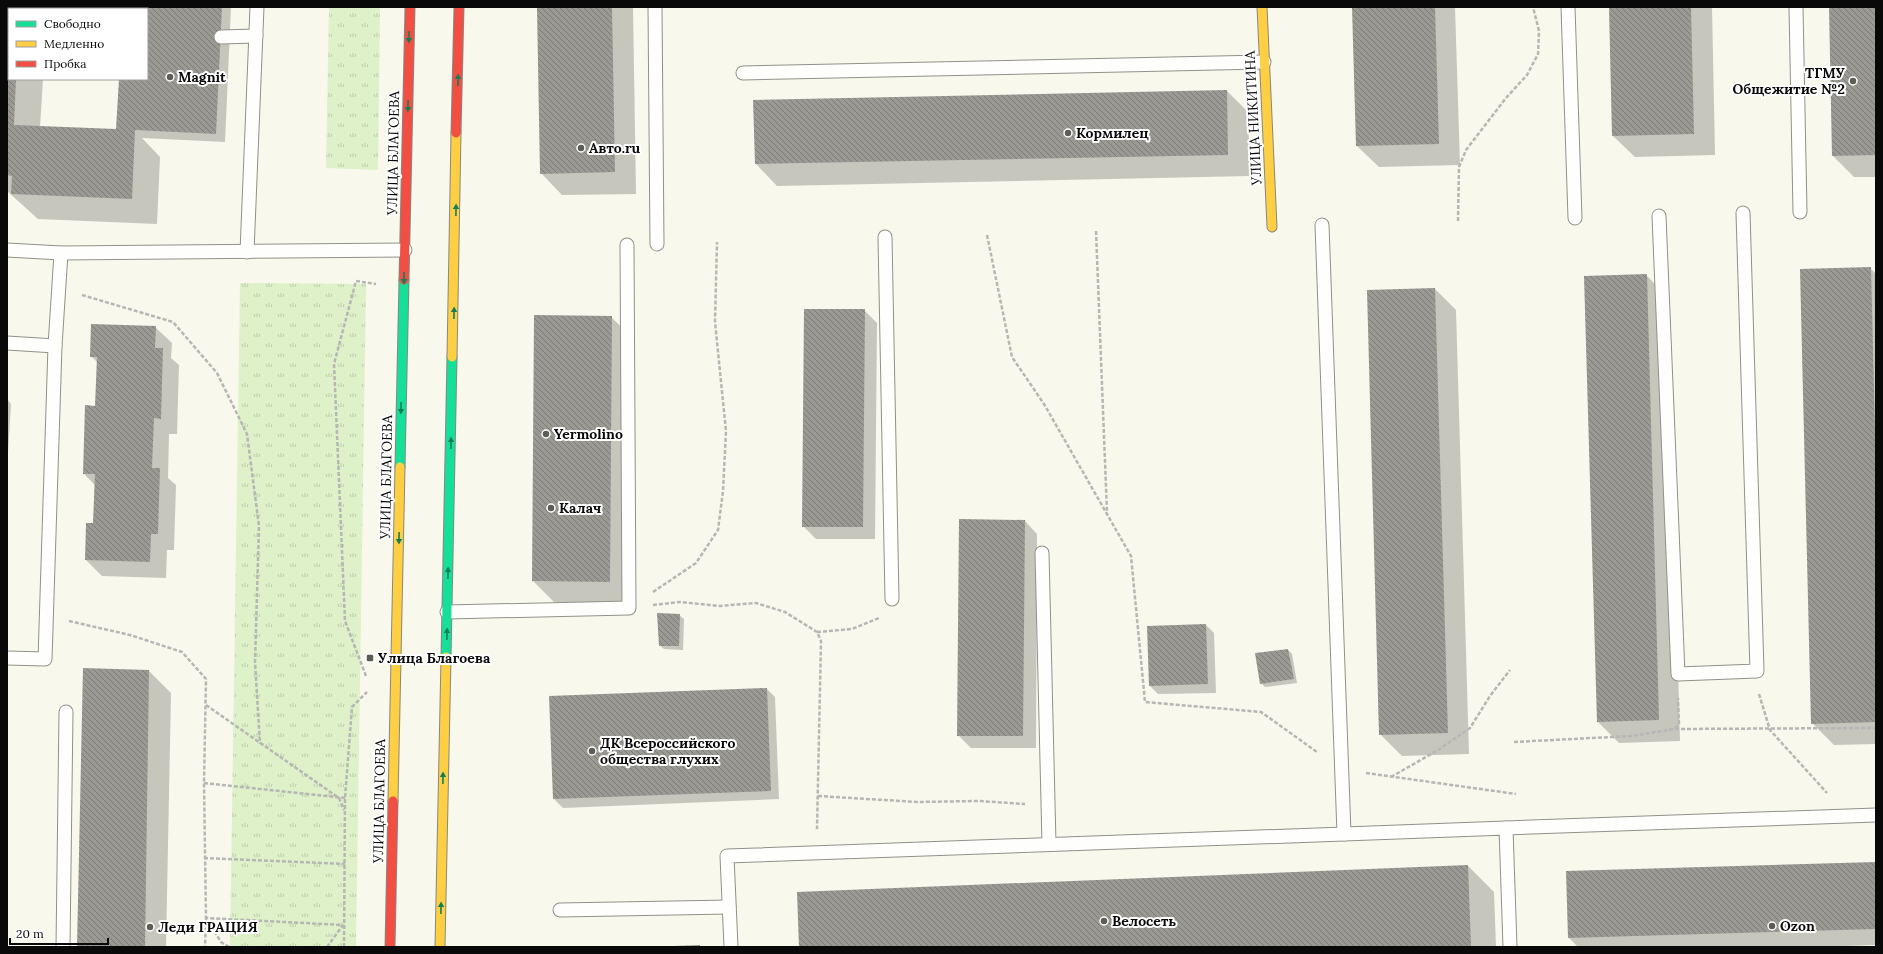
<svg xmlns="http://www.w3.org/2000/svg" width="1883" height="954" font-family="Lora,serif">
  <defs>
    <pattern id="grass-tufts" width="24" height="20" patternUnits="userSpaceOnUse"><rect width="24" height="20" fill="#def1c9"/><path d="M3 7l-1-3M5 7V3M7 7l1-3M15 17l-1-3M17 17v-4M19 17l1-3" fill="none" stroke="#bdcdab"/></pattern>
    <pattern id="building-back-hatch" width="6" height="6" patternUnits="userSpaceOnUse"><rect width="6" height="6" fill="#9b9993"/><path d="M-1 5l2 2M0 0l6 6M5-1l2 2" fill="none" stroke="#7d7b76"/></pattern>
  </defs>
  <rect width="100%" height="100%" fill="#f9f8ec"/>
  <!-- grass -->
  <g fill="url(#grass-tufts)">
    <path d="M 329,7 L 380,7 L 378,170 L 326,168 Z"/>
    <path d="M 240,283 L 366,284 L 356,947 L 230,947 Z"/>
  </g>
  <!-- shadow -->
  <g fill="#0003">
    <path d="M 7,7 L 33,7 L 33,9 L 9,9 L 9,79 L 43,79 L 40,127 L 119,130 L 120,79 L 147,79 L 147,9 L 123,9 L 123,7 L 231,7 L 225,142 L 142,138 L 160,157 L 157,224 L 38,219 L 7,191 Z"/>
    <path d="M 538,7 L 633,7 L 636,194 L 562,195 L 541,173 Z"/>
    <path d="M 1353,7 L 1455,7 L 1460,165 L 1379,167 L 1357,146 Z"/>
    <path d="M 1610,7 L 1712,7 L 1715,155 L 1635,157 L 1613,136 Z"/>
    <path d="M 1830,7 L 1876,7 L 1876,177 L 1854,177 L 1833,156 Z"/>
    <path d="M 1227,91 L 1248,112 L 1250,176 L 777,186 L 756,164 L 754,101 Z"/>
    <path d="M 1870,268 L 1876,274 L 1876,744 L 1834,745 L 1812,723 Z"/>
    <path d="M 1646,275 L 1668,297 L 1680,741 L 1619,743 L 1598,722 Z"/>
    <path d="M 1435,289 L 1456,310 L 1469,754 L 1402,756 L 1380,734 Z"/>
    <path d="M 864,310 L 877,323 L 875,539 L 816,539 L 803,526 Z"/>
    <path d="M 611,317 L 633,338 L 631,603 L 554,602 L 533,581 Z"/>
    <path d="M 155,327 L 172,343 L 171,358 L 179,365 L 177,434 L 169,434 L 168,478 L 176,485 L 174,550 L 167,550 L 166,578 L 102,576 L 86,560 L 94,524 L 95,485 L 84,474 L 96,407 L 98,363 L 91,356 Z"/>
    <path d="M 7,399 L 11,404 L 8,453 L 7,453 Z"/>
    <path d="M 1025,521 L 1037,534 L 1036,748 L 971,748 L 958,735 Z"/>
    <path d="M 679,615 L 684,619 L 683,650 L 664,649 L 659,645 Z"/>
    <path d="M 1206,625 L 1214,633 L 1216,693 L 1158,694 L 1150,686 Z"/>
    <path d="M 1288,650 L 1292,654 L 1297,683 L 1265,687 L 1261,683 Z"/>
    <path d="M 84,669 L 149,671 L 171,693 L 166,947 L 78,947 Z"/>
    <path d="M 767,689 L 775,697 L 779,799 L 563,808 L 554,799 Z"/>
    <path d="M 1876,863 L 1876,945 L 1815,947 L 1578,947 L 1569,938 Z"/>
    <path d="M 1468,866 L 1494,892 L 1496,947 L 800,947 Z"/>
  </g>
  <!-- building -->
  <g fill="url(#building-back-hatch)">
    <path d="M 122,7 L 222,7 L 216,134 L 135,130 L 132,199 L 11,194 L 12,176 L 7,175 L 7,19 L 9,19 L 9,79 L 16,79 L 14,125 L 116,129 L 119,79 L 147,79 L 147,9 L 122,9 Z"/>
    <path d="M 537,7 L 612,7 L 615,172 L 540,174 Z"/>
    <path d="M 1352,7 L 1435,7 L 1439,144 L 1356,146 Z"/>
    <path d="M 1609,7 L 1691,7 L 1694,134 L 1612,136 Z"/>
    <path d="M 1829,7 L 1876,7 L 1876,155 L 1832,156 Z"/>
    <path d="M 1227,90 L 1228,155 L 755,164 L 753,100 Z"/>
    <path d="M 1871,267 L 1876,473 L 1876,722 L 1811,724 L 1800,269 Z"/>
    <path d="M 1647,274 L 1659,720 L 1597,722 L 1584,276 Z"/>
    <path d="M 1435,288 L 1448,733 L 1379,735 L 1367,290 Z"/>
    <path d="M 804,309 L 865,309 L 863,527 L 802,527 Z"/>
    <path d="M 534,315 L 612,316 L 610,582 L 532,581 Z"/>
    <path d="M 91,324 L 156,326 L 155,348 L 163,348 L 161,419 L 154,418 L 152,468 L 160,468 L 158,534 L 151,534 L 150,562 L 85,560 L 86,523 L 93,523 L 95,474 L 83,474 L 85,405 L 95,406 L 97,357 L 90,357 Z"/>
    <path d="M 959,519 L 1025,520 L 1023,736 L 957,736 Z"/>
    <path d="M 657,613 L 680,614 L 679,646 L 659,646 Z"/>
    <path d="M 1206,624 L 1208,684 L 1149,686 L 1147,626 Z"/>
    <path d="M 1288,649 L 1294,679 L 1260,684 L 1255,653 Z"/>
    <path d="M 83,668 L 149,670 L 145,947 L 77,947 Z"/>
    <path d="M 767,688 L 771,791 L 553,799 L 549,696 Z"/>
    <path d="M 1876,862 L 1876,929 L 1568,938 L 1566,871 Z"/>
    <path d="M 1468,865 L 1471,947 L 799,947 L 797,892 Z"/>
    <path d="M 700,945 L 700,947 L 673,947 L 673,946 Z"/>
  </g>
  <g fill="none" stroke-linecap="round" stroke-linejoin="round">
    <!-- lane casing -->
    <g stroke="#91918b" stroke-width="15">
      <g id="lane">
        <path d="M 655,7 L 657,244"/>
        <path d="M 1568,7 L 1575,218"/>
        <path d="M 1796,7 L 1800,212"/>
        <path d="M 221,37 L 256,36"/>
        <path d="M 743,73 L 1264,62"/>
        <path d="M 1659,216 L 1678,674 L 1757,671 L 1743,213"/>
        <path d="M 1322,225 L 1344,834 L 1506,828 L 1510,947"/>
        <path d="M 885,237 L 892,599"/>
        <path d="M 7,250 L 61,253 L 405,250"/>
        <path d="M 247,252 L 257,7"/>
        <path d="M 7,343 L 55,346 L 61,253"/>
        <path d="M 1042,553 L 1049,844"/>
        <path d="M 447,612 L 629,608 L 627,245"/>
        <path d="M 7,658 L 45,659 L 55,346"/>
        <path d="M 1506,828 L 1876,815"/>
        <path d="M 560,910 L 729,907"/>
        <path d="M 63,947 L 66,712"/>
        <path d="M 731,947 L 727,856 L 1344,834"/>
      </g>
    </g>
    <!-- fast casing -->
    <g stroke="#888782" stroke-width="11">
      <g id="fast">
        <path d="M 400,467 L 404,280"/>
        <path d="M 446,657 L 452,357"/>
      </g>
    </g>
    <!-- slow casing -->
    <g stroke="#888782" stroke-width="11">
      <g id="slow">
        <path d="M 1262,7 L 1272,227"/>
        <path d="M 452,357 L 456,133"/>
        <path d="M 393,801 L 400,467"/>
        <path d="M 440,947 L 446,657"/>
      </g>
    </g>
    <!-- jam casing -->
    <g stroke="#888782" stroke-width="11">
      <g id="jam">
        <path d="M 456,133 L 459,7"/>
        <path d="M 404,280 L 410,7"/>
        <path d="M 390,947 L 393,801"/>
      </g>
    </g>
    <!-- path -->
    <g stroke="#b6b6b4" stroke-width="2.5" stroke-dasharray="4 2" stroke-linecap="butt">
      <path d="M 1458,221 L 1459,167 L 1466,150 L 1506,98 L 1527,75 L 1538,54 L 1539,31 L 1533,7"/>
      <path d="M 1096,231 L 1107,513"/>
      <path d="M 987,235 L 1012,357 L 1044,404 L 1131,556 L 1145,702 L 1261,712 L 1317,752"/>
      <path d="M 82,295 L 173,322 L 217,373 L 247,434 L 259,526 L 255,662 L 260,744"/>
      <path d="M 653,592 L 696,563 L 718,530 L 723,491 L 726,431 L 715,322 L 717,242"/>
      <path d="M 653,605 L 680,602 L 720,606 L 756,603 L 785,612 L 817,632 L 821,641 L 817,829"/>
      <path d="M 69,621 L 130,635 L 182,652 L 206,679 L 204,783 L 206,918 L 205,947"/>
      <path d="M 817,632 L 852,629 L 879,618"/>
      <path d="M 366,676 L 345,621 L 334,364 L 356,281 L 376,284"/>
      <path d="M 1759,694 L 1770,730 L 1827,793"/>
      <path d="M 206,705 L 339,798 L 344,810"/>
      <path d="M 1675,729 L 1876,728"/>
      <path d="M 1514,742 L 1631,736 L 1674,729 L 1679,725 L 1678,698"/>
      <path d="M 1366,773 L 1516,794"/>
      <path d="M 1391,777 L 1438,750 L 1470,728 L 1490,696 L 1510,670"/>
      <path d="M 204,783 L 345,798"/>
      <path d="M 818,796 L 917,802 L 979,801 L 1025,804"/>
      <path d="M 204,858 L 345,864"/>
      <path d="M 229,947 L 221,942 L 206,918 L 343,925"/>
      <path d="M 327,947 L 343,925"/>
      <path d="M 344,947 L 345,798 L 352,707 L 367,692"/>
    </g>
    <!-- lane -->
    <use href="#lane" stroke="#fefefc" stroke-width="13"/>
    <!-- fast -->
    <use href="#fast" stroke="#16e098" stroke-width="9"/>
    <!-- slow -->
    <use href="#slow" stroke="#ffcf43" stroke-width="9"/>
    <!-- jam -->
    <use href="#jam" stroke="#f24e42" stroke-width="9"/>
  </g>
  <!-- one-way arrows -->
  <defs><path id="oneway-solid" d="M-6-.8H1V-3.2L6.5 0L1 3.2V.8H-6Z"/></defs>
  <g fill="#107f58">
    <use href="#oneway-solid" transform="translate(409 37) rotate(91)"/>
    <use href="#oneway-solid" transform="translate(458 80) rotate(-89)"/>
    <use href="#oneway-solid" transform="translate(408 106) rotate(91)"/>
    <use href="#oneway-solid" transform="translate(456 210) rotate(-89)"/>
    <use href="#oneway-solid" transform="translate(404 278) rotate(91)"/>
    <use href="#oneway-solid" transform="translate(454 313) rotate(-89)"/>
    <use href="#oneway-solid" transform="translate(401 408) rotate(91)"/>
    <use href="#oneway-solid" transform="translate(451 443) rotate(-89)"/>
    <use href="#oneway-solid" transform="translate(399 538) rotate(91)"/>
    <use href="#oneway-solid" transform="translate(448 573) rotate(-89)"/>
    <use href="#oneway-solid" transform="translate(447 634) rotate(-89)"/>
    <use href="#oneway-solid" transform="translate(443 778) rotate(-89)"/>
    <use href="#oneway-solid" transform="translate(441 908) rotate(-89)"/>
  </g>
  <!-- markers -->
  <g fill="#5d5d58" stroke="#fff" stroke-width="1.5">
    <circle cx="170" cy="77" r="4"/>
    <circle cx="1853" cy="81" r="4"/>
    <circle cx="1068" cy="133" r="4"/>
    <circle cx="581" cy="148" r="4"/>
    <circle cx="546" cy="434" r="4"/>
    <circle cx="551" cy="508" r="4"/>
    <rect x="366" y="654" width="8" height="8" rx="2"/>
    <circle cx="592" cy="751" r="4"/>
    <circle cx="1104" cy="921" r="4"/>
    <circle cx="1772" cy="926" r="4"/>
    <circle cx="150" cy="927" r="4"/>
  </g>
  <g text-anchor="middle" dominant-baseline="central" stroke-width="4" stroke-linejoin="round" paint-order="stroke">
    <!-- poi labels -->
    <g font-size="14" font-weight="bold" fill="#090909" stroke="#fff" text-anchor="start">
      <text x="1845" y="73" text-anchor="end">ТГМУ<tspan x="1845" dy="16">Общежитие №2</tspan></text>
      <text x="178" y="77">Magnit</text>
      <text x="1076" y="133">Кормилец</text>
      <text x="589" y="148">Авто.ru</text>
      <text x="554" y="434">Yermolino</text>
      <text x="559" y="508">Калач</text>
      <text x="378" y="658">Улица Благоева</text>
      <text x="600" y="743">ДК Всероссийского<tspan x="600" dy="16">общества глухих</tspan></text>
      <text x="1112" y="921">Велосеть</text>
      <text x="1780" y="926">Ozon</text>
      <text x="158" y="927">Леди ГРАЦИЯ</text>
    </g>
    <!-- street labels -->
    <g font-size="14" fill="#090909" stroke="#fff">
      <text transform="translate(1253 118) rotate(-93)">УЛИЦА НИКИТИНА</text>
      <text transform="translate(393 153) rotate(-89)">УЛИЦА БЛАГОЕВА</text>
      <text transform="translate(386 477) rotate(-89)">УЛИЦА БЛАГОЕВА</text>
      <text transform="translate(379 801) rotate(-89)">УЛИЦА БЛАГОЕВА</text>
    </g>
  </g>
  <!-- border -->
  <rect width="1883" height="954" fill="none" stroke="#090909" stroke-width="16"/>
  <!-- legend -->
  <rect x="8" y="8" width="140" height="72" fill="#ffffff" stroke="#9d9d9d"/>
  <rect x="16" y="21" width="20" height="6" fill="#16e098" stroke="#9d9d9d"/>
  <text x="44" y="28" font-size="12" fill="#090909">Свободно</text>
  <rect x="16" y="41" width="20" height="6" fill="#ffcf43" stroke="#9d9d9d"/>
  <text x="44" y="48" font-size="12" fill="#090909">Медленно</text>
  <rect x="16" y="61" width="20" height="6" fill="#f24e42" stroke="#9d9d9d"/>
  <text x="44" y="68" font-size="12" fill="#090909">Пробка</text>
  <!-- scale -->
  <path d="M10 938v6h98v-6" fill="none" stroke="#090909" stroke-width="2"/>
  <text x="16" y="938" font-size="12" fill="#090909" stroke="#ffffff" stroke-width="3" paint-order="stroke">20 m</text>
</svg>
